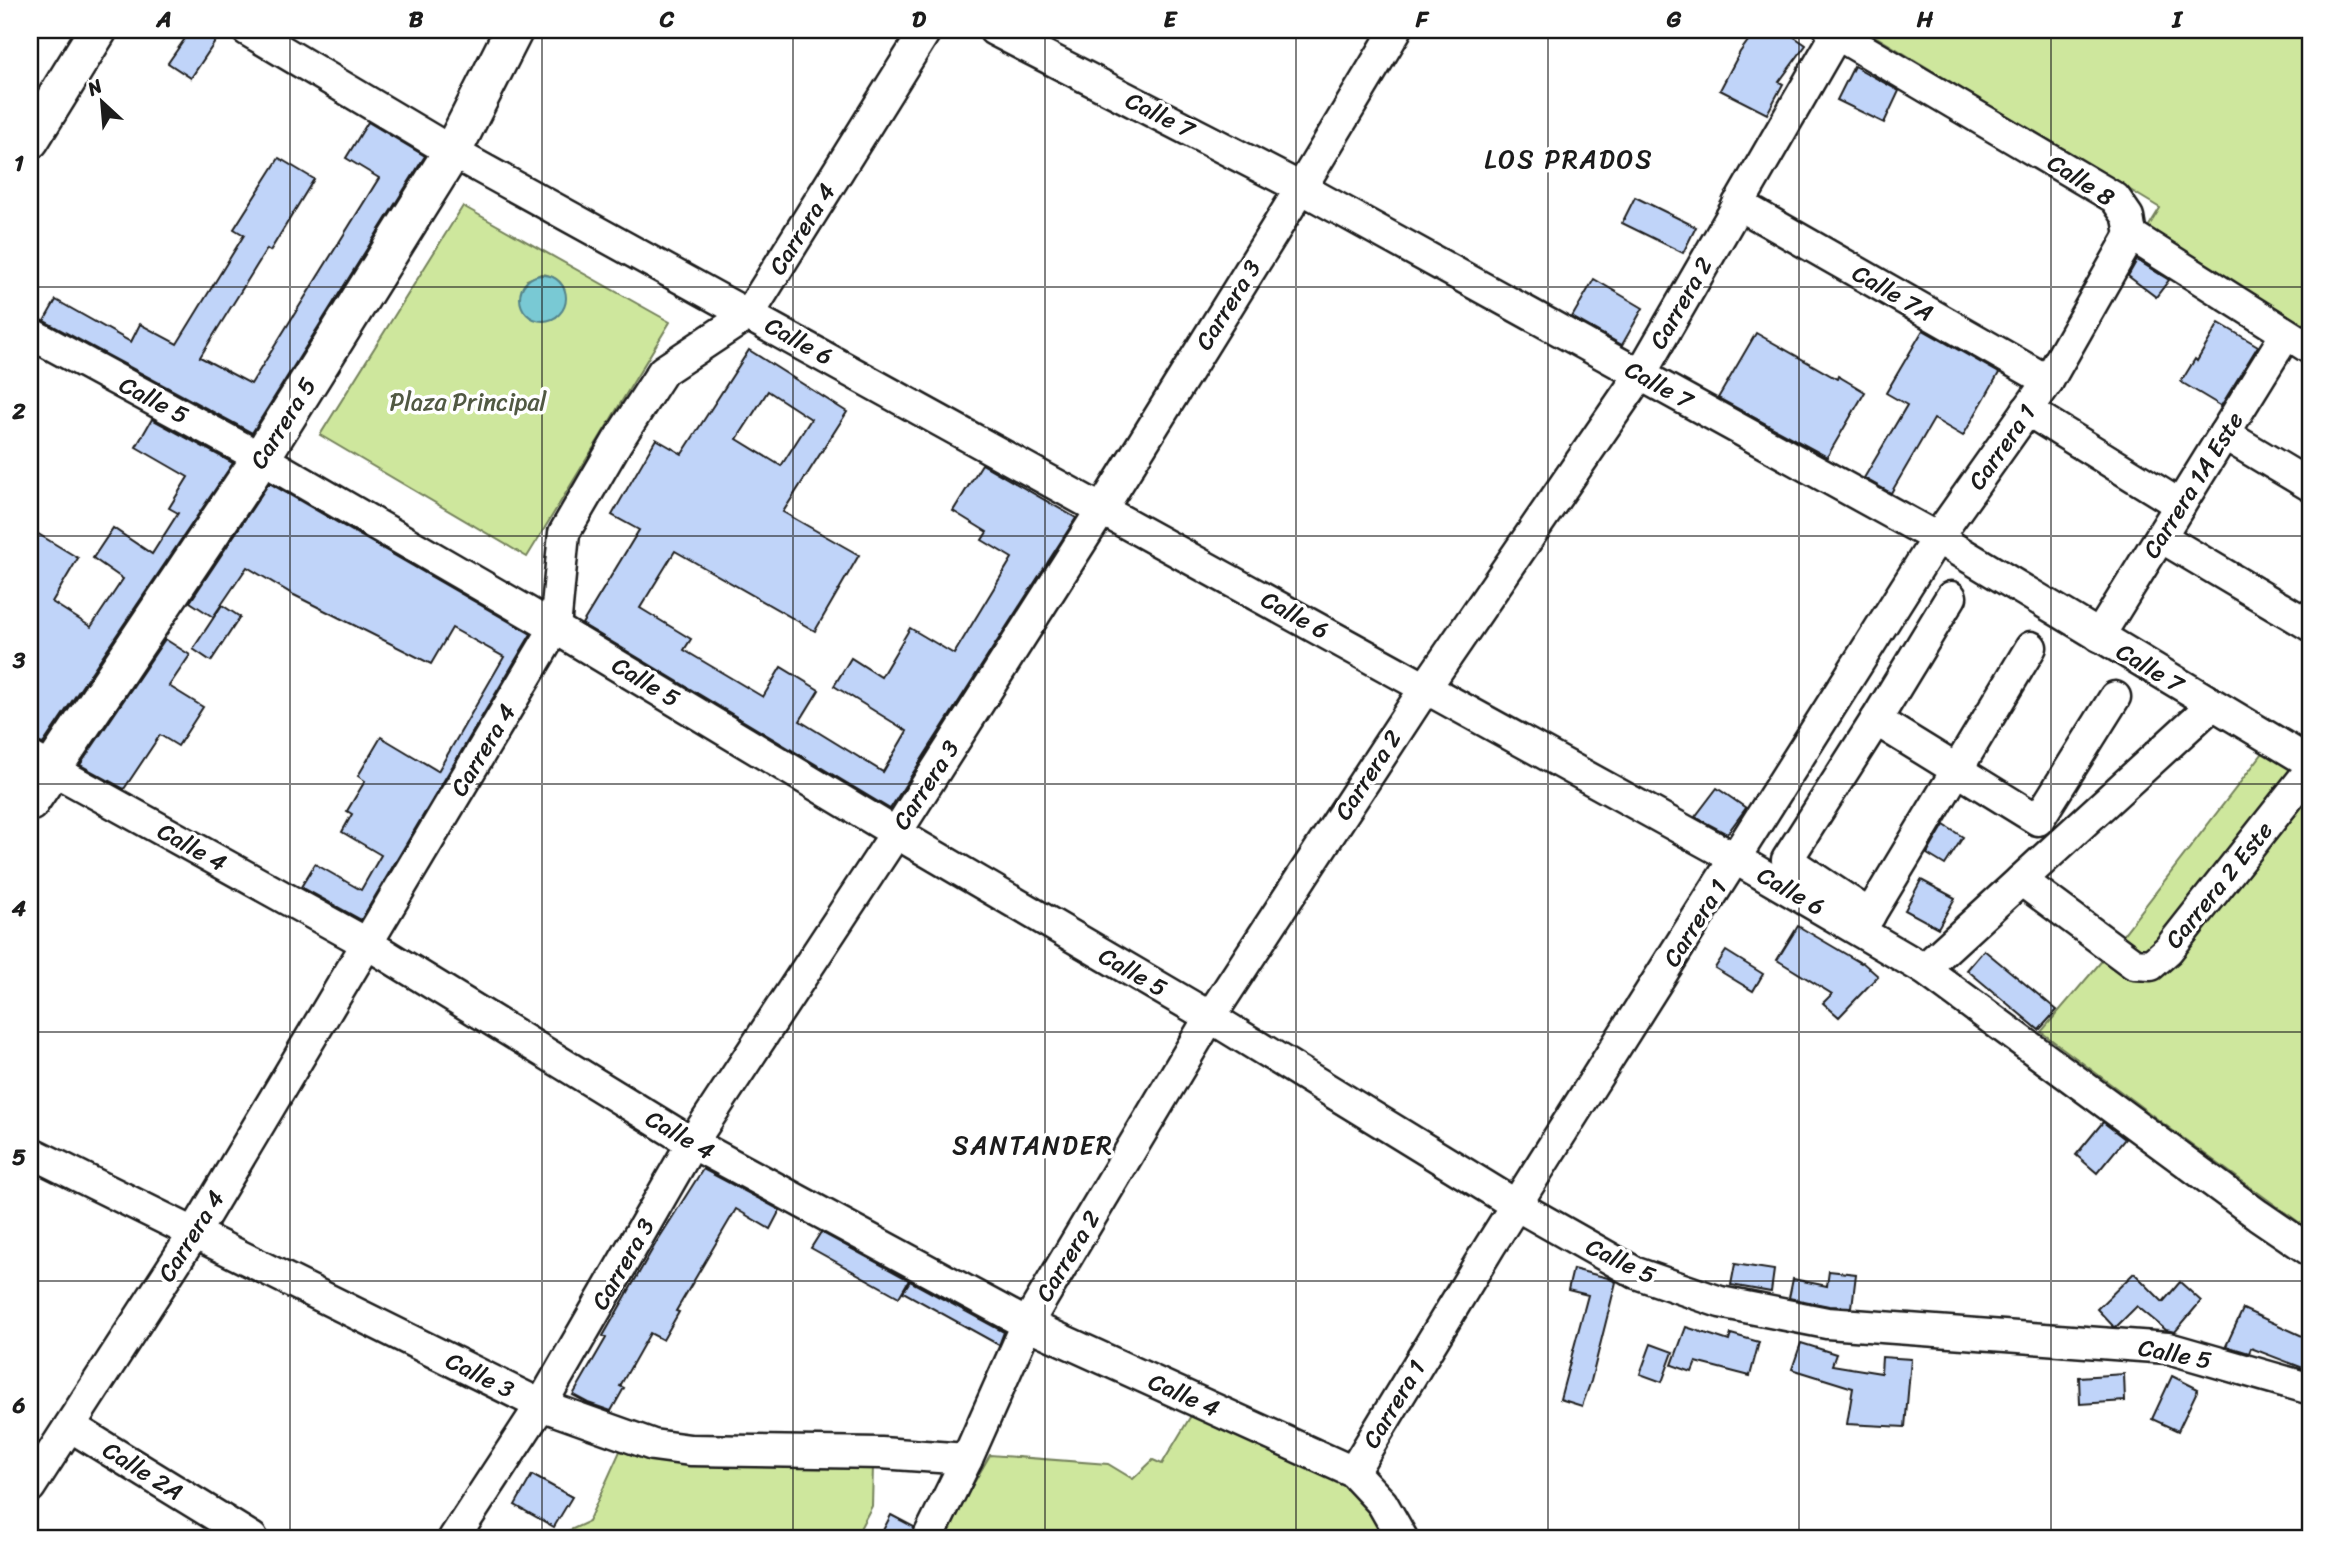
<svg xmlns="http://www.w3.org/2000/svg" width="2341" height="1568" font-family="Sriracha,sans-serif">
  <rect width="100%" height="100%" fill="#fff"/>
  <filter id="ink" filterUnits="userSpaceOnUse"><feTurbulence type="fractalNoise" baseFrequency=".0143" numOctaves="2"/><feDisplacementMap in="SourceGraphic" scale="14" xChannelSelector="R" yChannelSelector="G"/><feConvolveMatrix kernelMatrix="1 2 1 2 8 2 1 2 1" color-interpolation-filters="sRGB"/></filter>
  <g filter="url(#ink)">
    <!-- green -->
    <g fill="#cee79d" stroke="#75825c" stroke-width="2" fill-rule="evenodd">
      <path d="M 1865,30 L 2311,30 L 2311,329 L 2147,229 L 2160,208 Z"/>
      <path d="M 463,206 L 670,322 L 527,557 L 320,435 ZM 541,274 C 566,276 573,300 556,317 L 527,280 Z"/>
      <path d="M 2272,741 L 2311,765 L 2311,1231 L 2176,1133 L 2041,1032 L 2112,949 Z"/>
      <path d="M 1192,1414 L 1336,1477 L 1371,1502 L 1389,1538 L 942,1538 L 990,1455 L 1108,1464 L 1133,1479 L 1153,1460 L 1162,1464 Z"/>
      <path d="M 620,1451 L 678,1459 L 873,1466 L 872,1506 L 855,1538 L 553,1538 L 588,1522 Z"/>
    </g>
    <!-- water -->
    <circle fill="#79c9d4" stroke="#54848a" stroke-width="2" cx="543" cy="298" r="23"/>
    <!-- building -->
    <g fill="#c0d4f9" stroke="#1c1c1c" stroke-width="2" fill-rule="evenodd">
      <path d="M 191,30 L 223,30 L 191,78 L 168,63 Z"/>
      <path d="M 1756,30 L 1784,30 L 1806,45 L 1779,82 L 1783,84 L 1767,114 L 1720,90 L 1740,52 Z"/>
      <path d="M 1854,66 L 1899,91 L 1884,123 L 1837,100 Z"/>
      <path d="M 368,122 L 425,156 L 252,433 L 44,321 L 56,300 L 131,342 L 140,324 L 177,344 L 244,235 L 234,229 L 279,158 L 314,179 L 270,251 L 267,249 L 200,357 L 251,384 L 379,178 L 346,158 Z"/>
      <path d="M 1635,197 L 1696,227 L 1683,253 L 1622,223 Z"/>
      <path d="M 2137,260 L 2169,280 L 2156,297 L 2128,276 Z"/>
      <path d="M 1594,279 L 1643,308 L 1622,345 L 1572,317 Z"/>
      <path d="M 2219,323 L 2258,346 L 2221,406 L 2181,382 L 2195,359 L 2197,361 Z"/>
      <path d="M 1923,330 L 1999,373 L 1963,436 L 1934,419 L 1891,493 L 1864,478 L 1907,405 L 1886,393 Z"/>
      <path d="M 1756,333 L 1837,379 L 1838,376 L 1865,392 L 1827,457 L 1718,398 Z"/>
      <path d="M 749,350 L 847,412 L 783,512 L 859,555 L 815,631 L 675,551 L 640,608 L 691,639 L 684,650 L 763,697 L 781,667 L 819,690 L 800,721 L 883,772 L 907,731 L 834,686 L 851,658 L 881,677 L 910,628 L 954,654 L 1012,558 L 982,540 L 987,532 L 953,511 L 982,464 L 1076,518 L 890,809 L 582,624 L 639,530 L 612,515 L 656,439 L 682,454 ZM 768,391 L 811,419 L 781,466 L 737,439 Z"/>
      <path d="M 152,419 L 233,463 L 43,744 L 30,740 L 30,529 L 78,558 L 52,602 L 91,627 L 123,579 L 93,558 L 113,528 L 152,554 L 178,513 L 169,508 L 188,477 L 136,447 Z"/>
      <path d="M 269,483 L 531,634 L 361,920 L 301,887 L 315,864 L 361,890 L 381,855 L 342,832 L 352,814 L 347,811 L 365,781 L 358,776 L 381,737 L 438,771 L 504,657 L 452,628 L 431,664 L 294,595 L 247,567 L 213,617 L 190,602 Z"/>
      <path d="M 222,605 L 240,617 L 211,661 L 193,649 Z"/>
      <path d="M 165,639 L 190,655 L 169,686 L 203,707 L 178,746 L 160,735 L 124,789 L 80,765 Z"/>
      <path d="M 1717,788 L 1746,808 L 1727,834 L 1695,817 Z"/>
      <path d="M 1944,825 L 1963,837 L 1945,865 L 1927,854 Z"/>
      <path d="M 1921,880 L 1955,898 L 1938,928 L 1905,910 Z"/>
      <path d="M 1798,926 L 1861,963 L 1862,962 L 1878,976 L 1839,1017 L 1823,1003 L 1832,994 L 1777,960 Z"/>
      <path d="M 1984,950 L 2057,1010 L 2039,1030 L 1967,970 Z"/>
      <path d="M 1726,951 L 1763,974 L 1753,991 L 1715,968 Z"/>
      <path d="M 2103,1122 L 2125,1139 L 2097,1173 L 2076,1155 Z"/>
      <path d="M 703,1169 L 780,1210 L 770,1229 L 736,1209 L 676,1311 L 679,1312 L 663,1340 L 650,1333 L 620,1386 L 624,1388 L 611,1411 L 588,1403 L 573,1395 L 606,1338 L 603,1336 L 656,1243 Z"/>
      <path d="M 821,1232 L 909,1280 L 899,1297 L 811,1248 Z"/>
      <path d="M 1735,1264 L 1774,1270 L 1771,1292 L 1731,1285 Z"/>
      <path d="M 1573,1269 L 1608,1278 L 1616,1282 L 1591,1381 L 1582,1406 L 1560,1399 L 1588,1295 L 1568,1290 Z"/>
      <path d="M 1829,1271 L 1856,1274 L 1852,1307 L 1829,1306 L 1789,1298 L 1793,1279 L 1827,1286 Z"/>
      <path d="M 2134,1273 L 2163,1302 L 2180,1282 L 2201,1301 L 2175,1332 L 2166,1330 L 2137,1306 L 2116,1327 L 2113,1326 L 2097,1309 Z"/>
      <path d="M 910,1281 L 1004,1332 L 999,1345 L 903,1292 Z"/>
      <path d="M 2243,1309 L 2311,1340 L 2311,1371 L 2251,1348 L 2249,1353 L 2226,1346 Z"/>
      <path d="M 1686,1327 L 1729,1341 L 1731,1334 L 1759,1342 L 1750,1376 L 1696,1362 L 1692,1372 L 1672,1365 Z"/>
      <path d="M 1801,1343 L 1836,1354 L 1832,1365 L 1881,1373 L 1882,1357 L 1911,1359 L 1905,1427 L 1847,1424 L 1853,1388 L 1792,1369 Z"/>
      <path d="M 1651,1344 L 1673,1352 L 1662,1382 L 1640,1374 Z"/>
      <path d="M 2124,1374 L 2125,1401 L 2080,1404 L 2079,1377 Z"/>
      <path d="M 2172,1376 L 2198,1389 L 2178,1431 L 2152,1419 Z"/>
      <path d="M 532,1475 L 572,1497 L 554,1527 L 515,1505 Z"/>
      <path d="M 891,1515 L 914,1527 L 911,1538 L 879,1538 Z"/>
    </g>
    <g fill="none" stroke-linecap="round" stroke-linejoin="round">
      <!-- minor casing -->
      <g stroke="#1c1c1c" stroke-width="35">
        <g id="minor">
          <path d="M 247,30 L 452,152 L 1736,859 L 1924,969 L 2258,1215 L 2311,1251"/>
          <path d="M 994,30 L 1301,188 L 1937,538 L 2311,763"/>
          <path d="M 1830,30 L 2115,198 L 2128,217 L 2131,235"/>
          <path d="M 1738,204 L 2048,381"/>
          <path d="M 2131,235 L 2311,349"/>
          <path d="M 30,333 L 261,458 L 555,628 L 896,833 L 1210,1017 L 1516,1205 L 1636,1273 L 1720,1302 L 1827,1323 L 2168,1348 L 2311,1389"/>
          <path d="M 2027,410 L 2180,505"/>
          <path d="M 2224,434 L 2311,486"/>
          <path d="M 2161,537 L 2311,626"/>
          <path d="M 2099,636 L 2286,334"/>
          <path d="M 1876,720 L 2038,820 L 2115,697"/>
          <path d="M 30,757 L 368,944 L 692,1143 L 1027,1324 L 1353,1472 L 1382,1503 L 1402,1538"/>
          <path d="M 2021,880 L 2134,964 L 2151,965 L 2168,950 L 2311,769"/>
          <path d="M 1870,915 L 1787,860 L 1876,720 L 1951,597"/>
          <path d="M 1860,931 L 2031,647"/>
          <path d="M 1924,969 L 2212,705"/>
          <path d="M 30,1152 L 541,1405 L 653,1445 L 690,1450 L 881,1453 L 967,1459"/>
          <path d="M 70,1426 L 252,1538"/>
          <path d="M 1353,1472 L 1490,1246 L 1937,538 L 2048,381 L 2131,235"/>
          <path d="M 30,1487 L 195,1232 L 555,628 L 564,533 L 617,442 L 663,371 L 749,314 L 926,30"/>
          <path d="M 454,1538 L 541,1405 L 692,1143 L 896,833 L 1102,509 L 1301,188 L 1396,30"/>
          <path d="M 928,1538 L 967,1459 L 1027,1324 L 1210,1017 L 1426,687 L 1640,375 L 1839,30"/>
        </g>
      </g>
      <!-- tertiary casing -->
      <g stroke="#1c1c1c" stroke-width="42">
        <g id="tertiary">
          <path d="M 30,140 L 98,30"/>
          <path d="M 30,802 L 261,458 L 452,152 L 514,30"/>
        </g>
      </g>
      <!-- minor -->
      <use href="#minor" stroke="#fff" stroke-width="30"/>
      <!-- tertiary -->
      <use href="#tertiary" stroke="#fff" stroke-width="37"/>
    </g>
  </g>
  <!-- grid -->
  <path fill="none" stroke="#1c1c1c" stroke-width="2" stroke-opacity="0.55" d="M 290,30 L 290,1538M 542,30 L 542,1538M 793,30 L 793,1538M 1045,30 L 1045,1538M 1296,30 L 1296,1538M 1548,30 L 1548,1538M 1799,30 L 1799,1538M 2051,30 L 2051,1538M 30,287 L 2311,287M 30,536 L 2311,536M 30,784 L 2311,784M 30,1032 L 2311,1032M 30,1281 L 2311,1281"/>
  <g text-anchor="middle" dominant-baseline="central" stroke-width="7" stroke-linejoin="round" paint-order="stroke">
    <!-- street labels -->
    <g font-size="24" fill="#1c1c1c" stroke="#fff">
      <text transform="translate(1160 115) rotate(27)">Calle 7</text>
      <text transform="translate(2081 180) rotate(33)">Calle 8</text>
      <text transform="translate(802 229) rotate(-58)">Carrera 4</text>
      <text transform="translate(1893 293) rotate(30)">Calle 7A</text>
      <text transform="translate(1681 303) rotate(-60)">Carrera 2</text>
      <text transform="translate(1228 305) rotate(-58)">Carrera 3</text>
      <text transform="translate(799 341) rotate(29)">Calle 6</text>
      <text transform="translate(1659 385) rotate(29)">Calle 7</text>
      <text transform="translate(154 400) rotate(28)">Calle 5</text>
      <text transform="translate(283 423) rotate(-58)">Carrera 5</text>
      <text transform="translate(2002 447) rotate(-55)">Carrera 1</text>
      <text transform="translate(2193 485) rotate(-58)">Carrera 1A Este</text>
      <text transform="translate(1295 615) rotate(29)">Calle 6</text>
      <text transform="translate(2150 668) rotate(31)">Calle 7</text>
      <text transform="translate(646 682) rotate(31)">Calle 5</text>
      <text transform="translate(483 750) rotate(-59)">Carrera 4</text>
      <text transform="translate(1368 775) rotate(-57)">Carrera 2</text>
      <text transform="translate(926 785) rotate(-57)">Carrera 3</text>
      <text transform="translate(192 847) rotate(29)">Calle 4</text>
      <text transform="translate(2219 885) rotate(-51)">Carrera 2 Este</text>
      <text transform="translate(1791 891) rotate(30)">Calle 6</text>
      <text transform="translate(1695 923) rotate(-58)">Carrera 1</text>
      <text transform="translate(1133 972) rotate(30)">Calle 5</text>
      <text transform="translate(680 1135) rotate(30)">Calle 4</text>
      <text transform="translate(191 1236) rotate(-58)">Carrera 4</text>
      <text transform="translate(1068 1256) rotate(-59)">Carrera 2</text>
      <text transform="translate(1621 1261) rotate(26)">Calle 5</text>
      <text transform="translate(623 1264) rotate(-60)">Carrera 3</text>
      <text transform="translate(2175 1354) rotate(11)">Calle 5</text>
      <text transform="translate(480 1375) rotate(27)">Calle 3</text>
      <text transform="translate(1184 1395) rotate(24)">Calle 4</text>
      <text transform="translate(1394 1404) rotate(-59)">Carrera 1</text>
      <text transform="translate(143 1471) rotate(32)">Calle 2A</text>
    </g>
    <!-- park labels -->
    <g font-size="24" fill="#515943" stroke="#fff">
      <text x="468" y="402">Plaza Principal</text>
    </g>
    <!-- neighbourhood labels -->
    <g font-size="26" letter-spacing="2" fill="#1c1c1c" stroke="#fff">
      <text x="1569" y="159">LOS PRADOS</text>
      <text x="1033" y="1145">SANTANDER</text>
    </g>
  </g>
  <!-- margin -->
  <rect width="2341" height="1568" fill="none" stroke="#fff" stroke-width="77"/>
  <!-- north arrow -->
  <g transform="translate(102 102) rotate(334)" stroke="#ffffff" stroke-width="5" paint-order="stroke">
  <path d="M0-5L12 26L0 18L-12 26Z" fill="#1c1c1c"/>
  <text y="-10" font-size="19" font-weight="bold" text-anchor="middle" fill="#1c1c1c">N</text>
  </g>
  <rect x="38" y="38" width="2264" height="1492" fill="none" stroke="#1c1c1c" stroke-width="2.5"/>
  <g font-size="23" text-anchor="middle" font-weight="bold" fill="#1c1c1c">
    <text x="164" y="27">A</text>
    <text x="416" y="27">B</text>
    <text x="667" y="27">C</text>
    <text x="919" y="27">D</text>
    <text x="1170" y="27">E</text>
    <text x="1422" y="27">F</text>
    <text x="1674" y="27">G</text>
    <text x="1925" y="27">H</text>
    <text x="2177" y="27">I</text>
    <text x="19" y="171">1</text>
    <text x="19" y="419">2</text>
    <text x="19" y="668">3</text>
    <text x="19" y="916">4</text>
    <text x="19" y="1165">5</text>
    <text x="19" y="1413">6</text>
  </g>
</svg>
